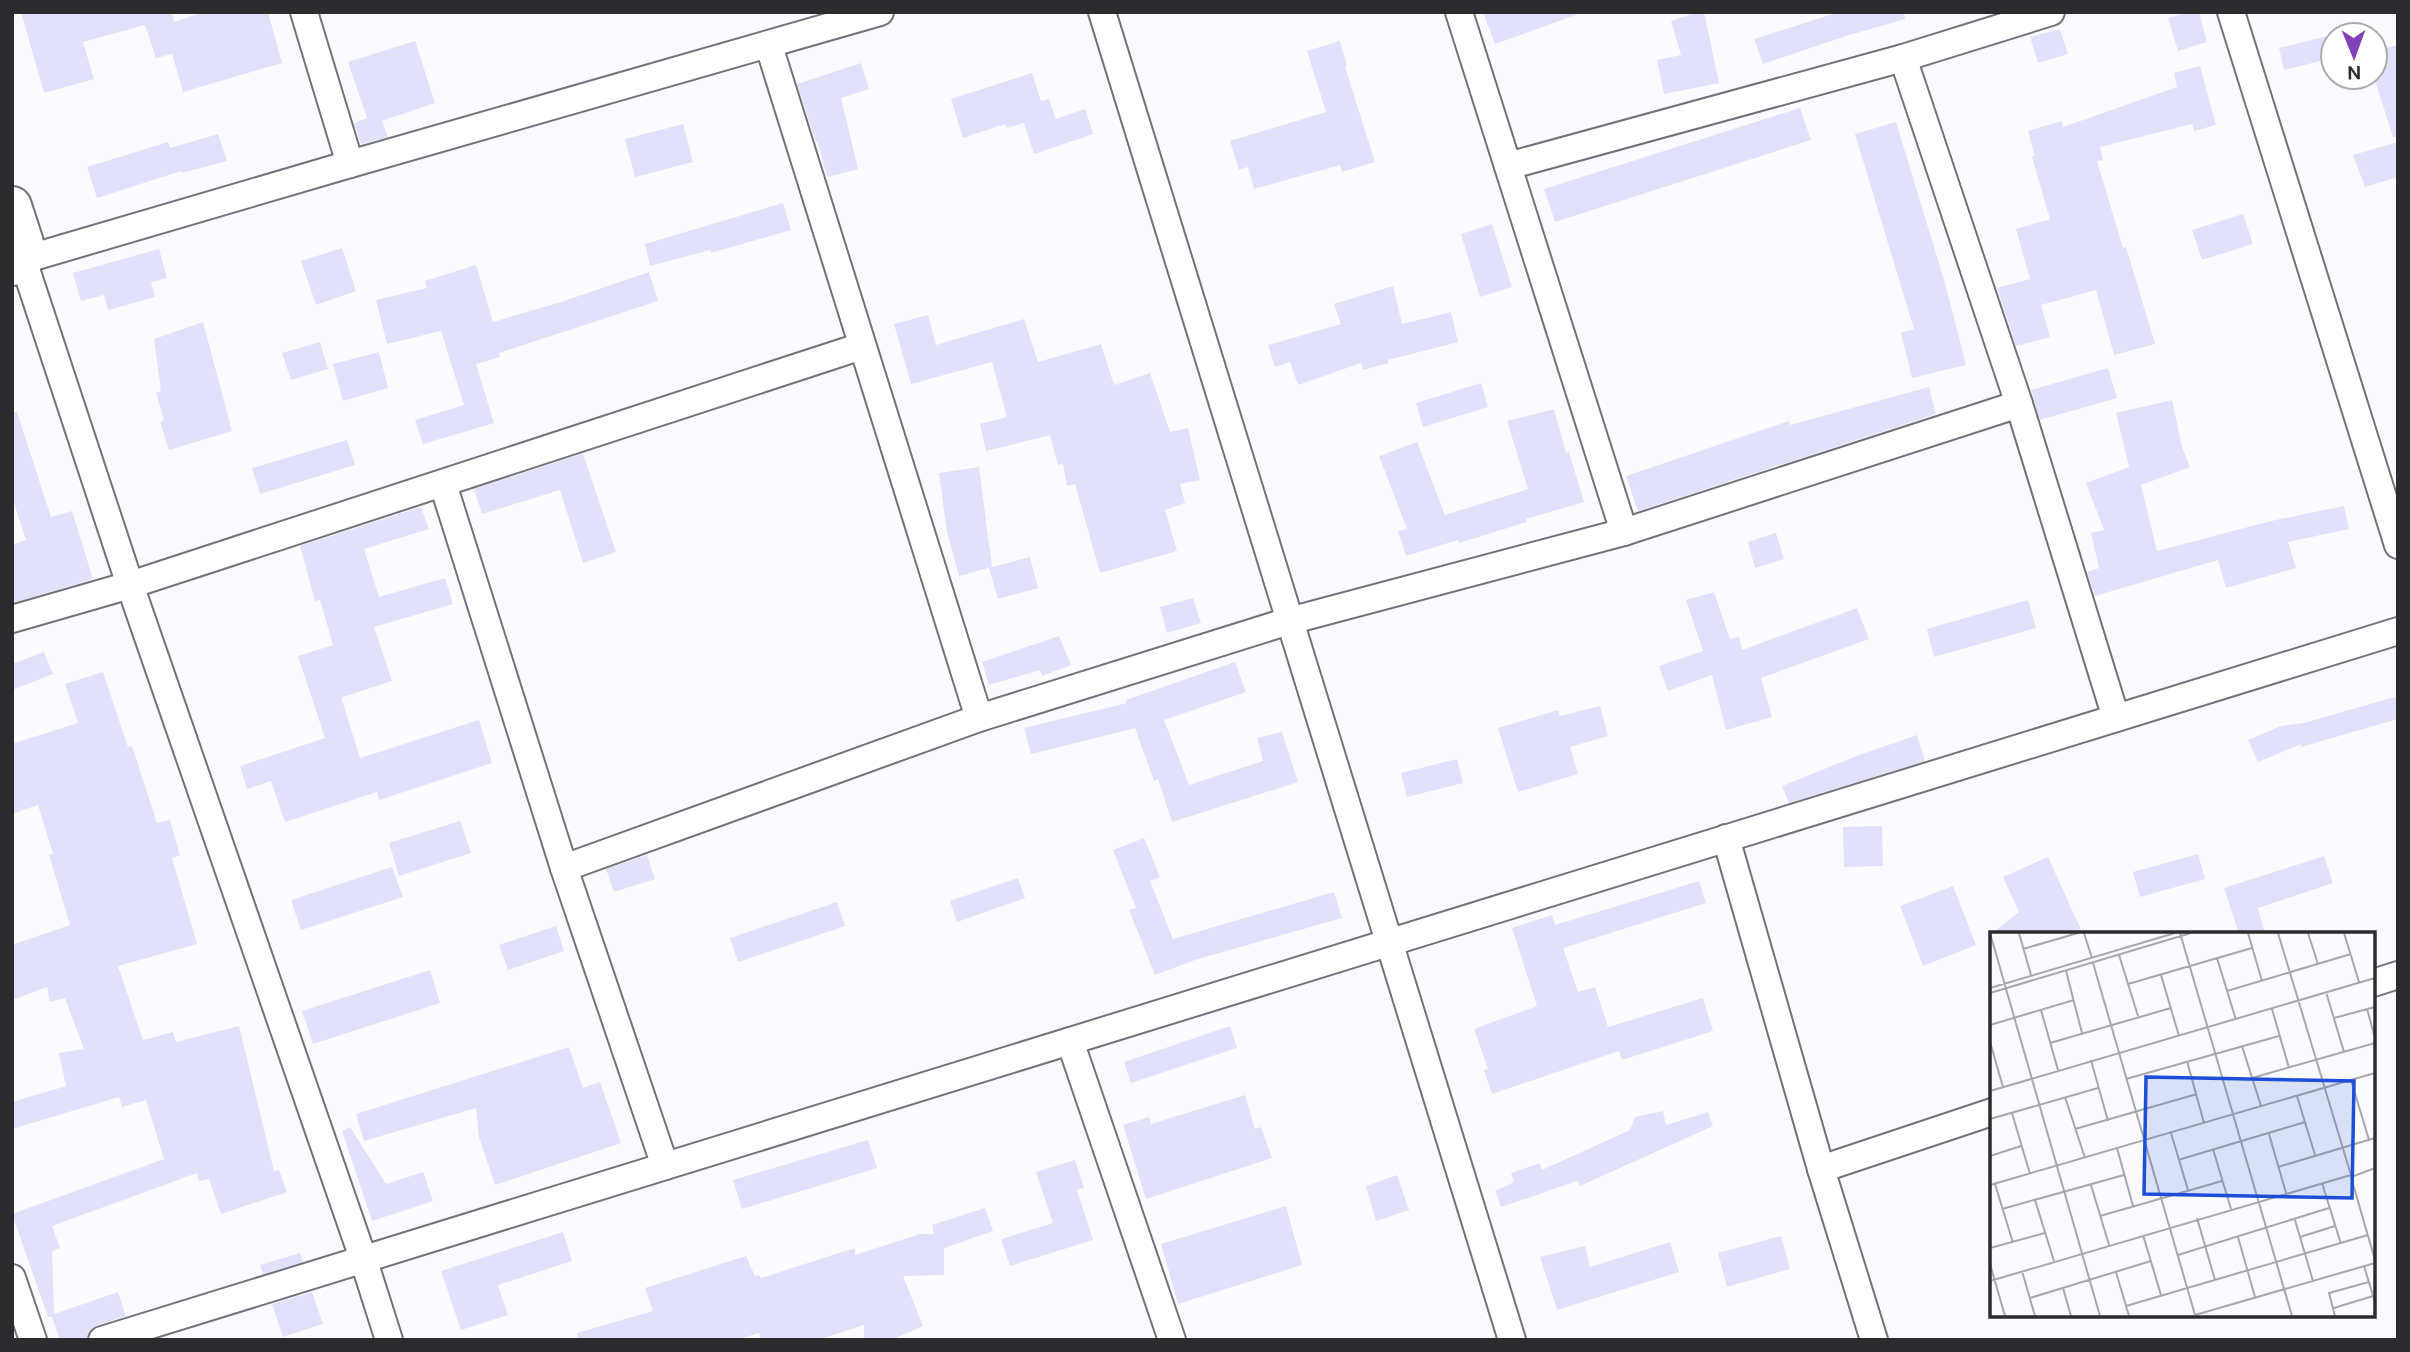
<svg xmlns="http://www.w3.org/2000/svg" width="2410" height="1352" font-family="'DM Sans',sans-serif">
  <rect width="100%" height="100%" fill="#fbfbff"/>
  <!-- building -->
  <g fill="#e2e1fb">
    <path d="M 21,12 L 172,12 L 174,22 L 204,12 L 268,12 L 282,63 L 183,92 L 172,54 L 156,58 L 145,25 L 83,42 L 94,79 L 44,93 Z"/>
    <path d="M 1483,12 L 1575,12 L 1576,15 L 1495,44 Z"/>
    <path d="M 1698,12 L 1704,12 L 1719,83 L 1664,94 L 1657,60 L 1681,55 L 1671,21 Z"/>
    <path d="M 1839,12 L 1904,12 L 1905,19 L 1846,36 L 1763,64 L 1754,39 Z"/>
    <path d="M 2189,12 L 2199,12 L 2207,42 L 2178,51 L 2168,18 Z"/>
    <path d="M 2060,29 L 2068,54 L 2038,63 L 2030,37 Z"/>
    <path d="M 2355,30 L 2356,35 L 2333,35 L 2333,58 L 2284,70 L 2279,48 L 2324,37 Z"/>
    <path d="M 415,41 L 435,103 L 382,121 L 388,137 L 361,144 L 354,123 L 367,118 L 348,62 Z"/>
    <path d="M 1340,41 L 1347,66 L 1345,67 L 1375,162 L 1342,172 L 1340,165 L 1254,189 L 1248,167 L 1239,170 L 1230,141 L 1326,112 L 1307,51 Z"/>
    <path d="M 2398,45 L 2398,136 L 2393,137 L 2375,81 L 2358,85 L 2356,77 L 2375,77 L 2375,50 Z"/>
    <path d="M 861,63 L 869,89 L 841,98 L 858,169 L 827,177 L 818,142 L 816,142 L 797,84 Z"/>
    <path d="M 2200,66 L 2216,125 L 2194,131 L 2192,124 L 2100,147 L 2103,160 L 2097,161 L 2123,248 L 2126,247 L 2155,344 L 2114,355 L 2096,290 L 2041,305 L 2050,337 L 2016,346 L 1997,288 L 2030,279 L 2016,229 L 2050,219 L 2032,157 L 2035,156 L 2028,131 L 2062,121 L 2063,127 L 2177,87 L 2174,73 Z"/>
    <path d="M 1032,73 L 1041,101 L 1049,99 L 1056,119 L 1085,109 L 1093,134 L 1034,154 L 1024,123 L 1007,128 L 1005,124 L 963,138 L 951,99 Z"/>
    <path d="M 1800,108 L 1811,140 L 1555,222 L 1544,189 Z"/>
    <path d="M 1896,122 L 1945,283 L 1966,365 L 1912,378 L 1901,333 L 1914,329 L 1855,134 Z"/>
    <path d="M 683,124 L 693,162 L 635,177 L 625,139 Z"/>
    <path d="M 218,134 L 227,161 L 182,173 L 181,171 L 97,198 L 87,167 L 168,142 L 170,148 Z"/>
    <path d="M 2398,142 L 2398,177 L 2365,187 L 2353,155 Z"/>
    <path d="M 783,203 L 791,230 L 711,253 L 710,250 L 650,266 L 645,244 Z"/>
    <path d="M 2243,214 L 2253,244 L 2202,260 L 2192,230 Z"/>
    <path d="M 1492,224 L 1512,287 L 1480,297 L 1461,234 Z"/>
    <path d="M 342,248 L 356,291 L 316,305 L 301,261 Z"/>
    <path d="M 159,249 L 167,278 L 151,282 L 155,297 L 108,310 L 104,295 L 81,301 L 73,273 Z"/>
    <path d="M 476,265 L 493,322 L 561,302 L 649,272 L 658,301 L 499,353 L 500,357 L 476,364 L 494,423 L 423,444 L 415,420 L 464,405 L 441,331 L 387,344 L 376,300 L 427,288 L 425,281 Z"/>
    <path d="M 1393,286 L 1402,324 L 1451,312 L 1458,342 L 1388,360 L 1389,363 L 1363,370 L 1361,363 L 1298,385 L 1290,362 L 1275,367 L 1268,345 L 1341,324 L 1334,304 Z"/>
    <path d="M 928,315 L 936,345 L 1024,319 L 1038,362 L 1101,344 L 1114,385 L 1150,373 L 1170,432 L 1188,428 L 1200,480 L 1180,484 L 1185,503 L 1165,510 L 1177,551 L 1100,573 L 1075,484 L 1067,486 L 1063,464 L 1058,465 L 1050,435 L 986,451 L 980,424 L 1007,417 L 992,362 L 911,384 L 894,324 Z"/>
    <path d="M 203,322 L 232,431 L 169,450 L 160,422 L 164,420 L 156,393 L 161,391 L 154,339 Z"/>
    <path d="M 320,342 L 328,369 L 291,380 L 282,353 Z"/>
    <path d="M 379,352 L 388,388 L 343,401 L 333,364 Z"/>
    <path d="M 2108,368 L 2117,398 L 2040,420 L 2031,390 Z"/>
    <path d="M 1481,383 L 1488,407 L 1423,427 L 1416,403 Z"/>
    <path d="M 1929,387 L 1936,414 L 1638,511 L 1626,476 L 1789,421 L 1790,425 Z"/>
    <path d="M 2172,400 L 2182,447 L 2190,467 L 2141,485 L 2157,551 L 2271,521 L 2344,506 L 2349,529 L 2288,542 L 2296,568 L 2226,588 L 2218,560 L 2095,596 L 2087,572 L 2099,568 L 2091,533 L 2104,530 L 2086,483 L 2129,467 L 2116,413 Z"/>
    <path d="M 1554,409 L 1566,453 L 1569,452 L 1584,502 L 1526,519 L 1527,522 L 1459,543 L 1458,540 L 1406,556 L 1398,531 L 1407,529 L 1379,456 L 1417,442 L 1445,515 L 1528,489 L 1507,421 Z"/>
    <path d="M 12,412 L 17,412 L 51,517 L 72,511 L 93,579 L 12,603 L 12,545 L 26,540 L 12,497 Z"/>
    <path d="M 347,440 L 355,465 L 260,494 L 252,468 Z"/>
    <path d="M 581,454 L 583,454 L 616,552 L 583,563 L 560,490 L 482,514 L 474,489 Z"/>
    <path d="M 979,467 L 992,567 L 959,576 L 947,532 L 939,473 Z"/>
    <path d="M 421,507 L 429,529 L 364,549 L 379,597 L 445,578 L 453,604 L 374,627 L 392,681 L 343,697 L 342,700 L 360,758 L 479,720 L 492,763 L 379,800 L 377,792 L 285,822 L 271,781 L 247,789 L 240,766 L 325,738 L 298,656 L 333,645 L 320,600 L 315,601 L 300,546 Z"/>
    <path d="M 1776,533 L 1784,559 L 1755,568 L 1748,542 Z"/>
    <path d="M 1030,557 L 1038,588 L 998,599 L 989,568 Z"/>
    <path d="M 1714,592 L 1730,639 L 1739,637 L 1742,650 L 1857,608 L 1869,639 L 1761,678 L 1772,717 L 1726,730 L 1712,675 L 1668,691 L 1659,666 L 1703,651 L 1686,600 Z"/>
    <path d="M 1193,598 L 1201,623 L 1167,633 L 1160,607 Z"/>
    <path d="M 2028,600 L 2036,628 L 1934,657 L 1927,629 Z"/>
    <path d="M 1059,636 L 1071,665 L 1042,676 L 1040,670 L 989,685 L 982,662 Z"/>
    <path d="M 44,652 L 53,674 L 12,690 L 12,664 Z"/>
    <path d="M 1235,662 L 1246,692 L 1164,720 L 1189,785 L 1263,761 L 1257,738 L 1282,732 L 1298,782 L 1172,822 L 1158,779 L 1154,781 L 1135,728 L 1031,754 L 1024,728 L 1127,703 L 1126,700 Z"/>
    <path d="M 103,672 L 128,747 L 132,746 L 157,823 L 170,820 L 180,855 L 172,858 L 197,944 L 118,966 L 143,1040 L 173,1032 L 176,1042 L 239,1026 L 274,1171 L 279,1170 L 287,1192 L 221,1214 L 209,1179 L 199,1181 L 197,1173 L 52,1226 L 60,1248 L 52,1251 L 54,1314 L 118,1292 L 126,1316 L 97,1325 L 90,1330 L 87,1338 L 60,1340 L 52,1317 L 48,1317 L 12,1214 L 164,1159 L 146,1100 L 122,1107 L 119,1097 L 12,1129 L 12,1102 L 66,1086 L 59,1053 L 84,1049 L 65,998 L 50,1002 L 47,987 L 12,1000 L 12,945 L 70,925 L 49,855 L 53,854 L 38,805 L 12,814 L 12,744 L 78,723 L 65,684 Z"/>
    <path d="M 2398,696 L 2398,719 L 2301,747 L 2301,744 L 2258,762 L 2248,740 L 2281,726 L 2304,723 Z"/>
    <path d="M 1600,706 L 1608,736 L 1570,747 L 1578,774 L 1518,792 L 1498,728 L 1558,710 L 1560,716 Z"/>
    <path d="M 1917,735 L 1925,761 L 1789,803 L 1782,786 L 1859,755 Z"/>
    <path d="M 1457,759 L 1463,783 L 1407,797 L 1401,773 Z"/>
    <path d="M 460,821 L 471,853 L 399,876 L 389,843 Z"/>
    <path d="M 1882,826 L 1883,866 L 1844,867 L 1843,827 Z"/>
    <path d="M 1144,838 L 1160,877 L 1150,881 L 1173,939 L 1334,892 L 1342,918 L 1195,960 L 1155,975 L 1129,910 L 1136,908 L 1113,850 Z"/>
    <path d="M 2198,854 L 2205,879 L 2140,897 L 2133,872 Z"/>
    <path d="M 647,855 L 655,879 L 614,892 L 606,869 Z"/>
    <path d="M 2324,856 L 2333,883 L 2258,908 L 2265,934 L 2239,934 L 2224,888 Z"/>
    <path d="M 2048,857 L 2083,934 L 1991,934 L 2019,912 L 2003,877 Z"/>
    <path d="M 392,867 L 403,897 L 301,930 L 291,900 Z"/>
    <path d="M 1018,878 L 1025,898 L 957,922 L 950,901 Z"/>
    <path d="M 1699,881 L 1706,903 L 1563,948 L 1578,992 L 1595,987 L 1608,1027 L 1703,998 L 1713,1031 L 1622,1060 L 1619,1051 L 1492,1094 L 1484,1070 L 1488,1069 L 1474,1029 L 1537,1006 L 1512,928 L 1552,915 L 1555,925 Z"/>
    <path d="M 1953,886 L 1976,945 L 1923,966 L 1900,906 Z"/>
    <path d="M 837,902 L 845,926 L 738,962 L 730,938 Z"/>
    <path d="M 556,926 L 564,951 L 508,970 L 499,945 Z"/>
    <path d="M 430,970 L 440,1003 L 313,1044 L 302,1011 Z"/>
    <path d="M 1230,1026 L 1237,1048 L 1131,1083 L 1124,1062 Z"/>
    <path d="M 569,1047 L 583,1088 L 600,1082 L 621,1143 L 495,1185 L 479,1137 L 476,1108 L 364,1141 L 356,1114 Z"/>
    <path d="M 1245,1095 L 1255,1129 L 1261,1127 L 1272,1158 L 1146,1199 L 1123,1125 L 1149,1117 L 1151,1124 Z"/>
    <path d="M 1663,1111 L 1666,1125 L 1708,1112 L 1713,1126 L 1580,1186 L 1577,1181 L 1501,1207 L 1495,1191 L 1514,1182 L 1511,1173 L 1540,1163 L 1542,1170 L 1630,1130 L 1635,1117 Z"/>
    <path d="M 350,1127 L 386,1184 L 423,1172 L 433,1201 L 372,1221 L 342,1131 Z"/>
    <path d="M 868,1140 L 877,1168 L 742,1209 L 733,1180 Z"/>
    <path d="M 1075,1160 L 1084,1188 L 1077,1190 L 1093,1240 L 1010,1266 L 1001,1239 L 1053,1223 L 1036,1172 Z"/>
    <path d="M 1397,1175 L 1409,1210 L 1376,1221 L 1366,1186 Z"/>
    <path d="M 1286,1206 L 1302,1265 L 1178,1304 L 1161,1244 Z"/>
    <path d="M 985,1208 L 993,1231 L 944,1248 L 944,1275 L 903,1276 L 923,1326 L 891,1340 L 864,1340 L 864,1325 L 818,1340 L 761,1340 L 759,1333 L 736,1340 L 578,1340 L 577,1333 L 653,1311 L 645,1288 L 746,1256 L 755,1276 L 759,1275 L 761,1278 L 855,1248 L 855,1255 L 920,1234 L 934,1234 L 932,1225 Z"/>
    <path d="M 563,1232 L 572,1261 L 498,1285 L 508,1315 L 461,1330 L 441,1271 Z"/>
    <path d="M 1781,1236 L 1790,1269 L 1727,1287 L 1718,1253 Z"/>
    <path d="M 1670,1242 L 1679,1272 L 1557,1310 L 1540,1257 L 1585,1246 L 1590,1267 Z"/>
    <path d="M 300,1253 L 303,1262 L 263,1274 L 260,1265 Z"/>
    <path d="M 312,1292 L 323,1324 L 283,1337 L 272,1304 Z"/>
  </g>
  <g fill="none" stroke-linecap="round" stroke-linejoin="round">
    <!-- minor casing -->
    <g stroke="#72737a" stroke-width="30">
      <g id="minor">
        <path d="M 304,12 L 350,164"/>
        <path d="M 1102,12 L 1512,1340"/>
        <path d="M 1459,12 L 1624,532"/>
        <path d="M 2231,12 L 2398,545"/>
        <path d="M 769,46 L 979,718"/>
        <path d="M 1903,58 L 2019,404 L 2116,718"/>
        <path d="M 1508,166 L 1903,58 L 2051,12"/>
        <path d="M 443,484 L 564,868 L 665,1166"/>
        <path d="M 12,619 L 130,585 L 862,346"/>
        <path d="M 1726,838 L 1821,1169 L 1874,1340"/>
        <path d="M 564,868 L 979,718 L 1289,621 L 1624,532 L 2019,404"/>
        <path d="M 2373,983 L 2398,975"/>
        <path d="M 1070,1041 L 1172,1340"/>
        <path d="M 1821,1169 L 1992,1112"/>
        <path d="M 12,1278 L 33,1340"/>
        <path d="M 102,1340 L 2398,631"/>
        <path d="M 389,1340 L 363,1258 L 130,585 L 23,260 L 350,164 L 880,12"/>
      </g>
    </g>
    <!-- secondary casing -->
    <g stroke="#72737a" stroke-width="42">
      <path id="secondary" d="M 12,206 L 24,243 L 23,260 L 12,266"/>
    </g>
    <!-- minor -->
    <use href="#minor" stroke="#fff" stroke-width="26"/>
    <!-- secondary -->
    <use href="#secondary" stroke="#fff" stroke-width="38"/>
  </g>
  <!-- overview -->
  <g transform="translate(1990 932)">
    <rect width="385" height="385" fill="#fbfbff"/>
    <path fill="none" stroke="#a8a8ac" stroke-width="2" d="M 0,1 L 110,384M 29,1 L 41,43M 94,1 L 102,26M 190,1 L 302,384M 258,1 L 272,49M 318,1 L 328,32M 354,1 L 369,50M 33,17 L 88,1M 129,23 L 148,84M 227,26 L 246,88M 103,31 L 205,383M 76,39 L 92,101M 171,43 L 189,104M 138,52 L 262,16M 0,56 L 185,1M 237,59 L 361,22M 336,60 L 354,120M 0,61 L 201,1M 282,77 L 299,136M 377,77 L 385,106M 51,78 L 68,138M 344,86 L 385,75M 0,93 L 84,68M 0,110 L 13,155M 60,111 L 181,76M 252,114 L 271,174M 101,128 L 118,189M 197,129 L 214,191M 262,146 L 385,111M 136,147 L 289,104M 361,148 L 379,208M 0,159 L 385,46M 307,164 L 325,223M 75,165 L 95,226M 22,181 L 40,242M 0,187 L 108,156M 85,197 L 207,162M 181,201 L 198,258M 279,202 L 296,261M 127,216 L 143,274M 223,217 L 241,277M 0,224 L 31,214M 188,228 L 315,190M 288,235 L 385,206M 385,236 L 361,245 L 385,328M 332,251 L 351,312M 5,252 L 23,311M 0,253 L 385,141M 101,253 L 119,313M 45,268 L 64,329M 12,277 L 134,243M 110,284 L 232,249M 207,286 L 225,348M 305,288 L 323,349M 153,303 L 171,363M 248,305 L 265,365M 310,305 L 345,294M 0,316 L 55,301M 188,323 L 339,276M 0,332 L 15,384M 374,334 L 385,370M 32,339 L 45,384M 126,340 L 139,384M 0,349 L 361,243 L 288,1M 73,356 L 81,384M 40,366 L 161,329M 136,374 L 378,303M 344,376 L 383,364M 205,383 L 385,331M 345,384 L 339,361 L 379,350"/>
    <path fill="#1d4ed8" fill-opacity="0.15" stroke="#1d4ed8" stroke-width="3.5" d="M 156,145 L 364,149 L 362,266 L 154,262 Z"/>
    <rect width="385" height="385" fill="none" stroke="#2c2c2f" stroke-width="3.5"/>
  </g>
  <!-- border -->
  <rect width="2410" height="1352" fill="none" stroke="#2c2c2f" stroke-width="28"/>
  <!-- north arrow -->
  <g transform="translate(2354 56) rotate(179)"><circle r="33" fill="#ffffff" stroke="#ababac" stroke-width="2"/>
  <path d="M0-5L12 26L0 18L-12 26Z" fill="#8343b7"/>
  <text y="-10" font-size="19" font-weight="bold" text-anchor="middle" fill="#2c2c2f">N</text>
  </g>
</svg>
